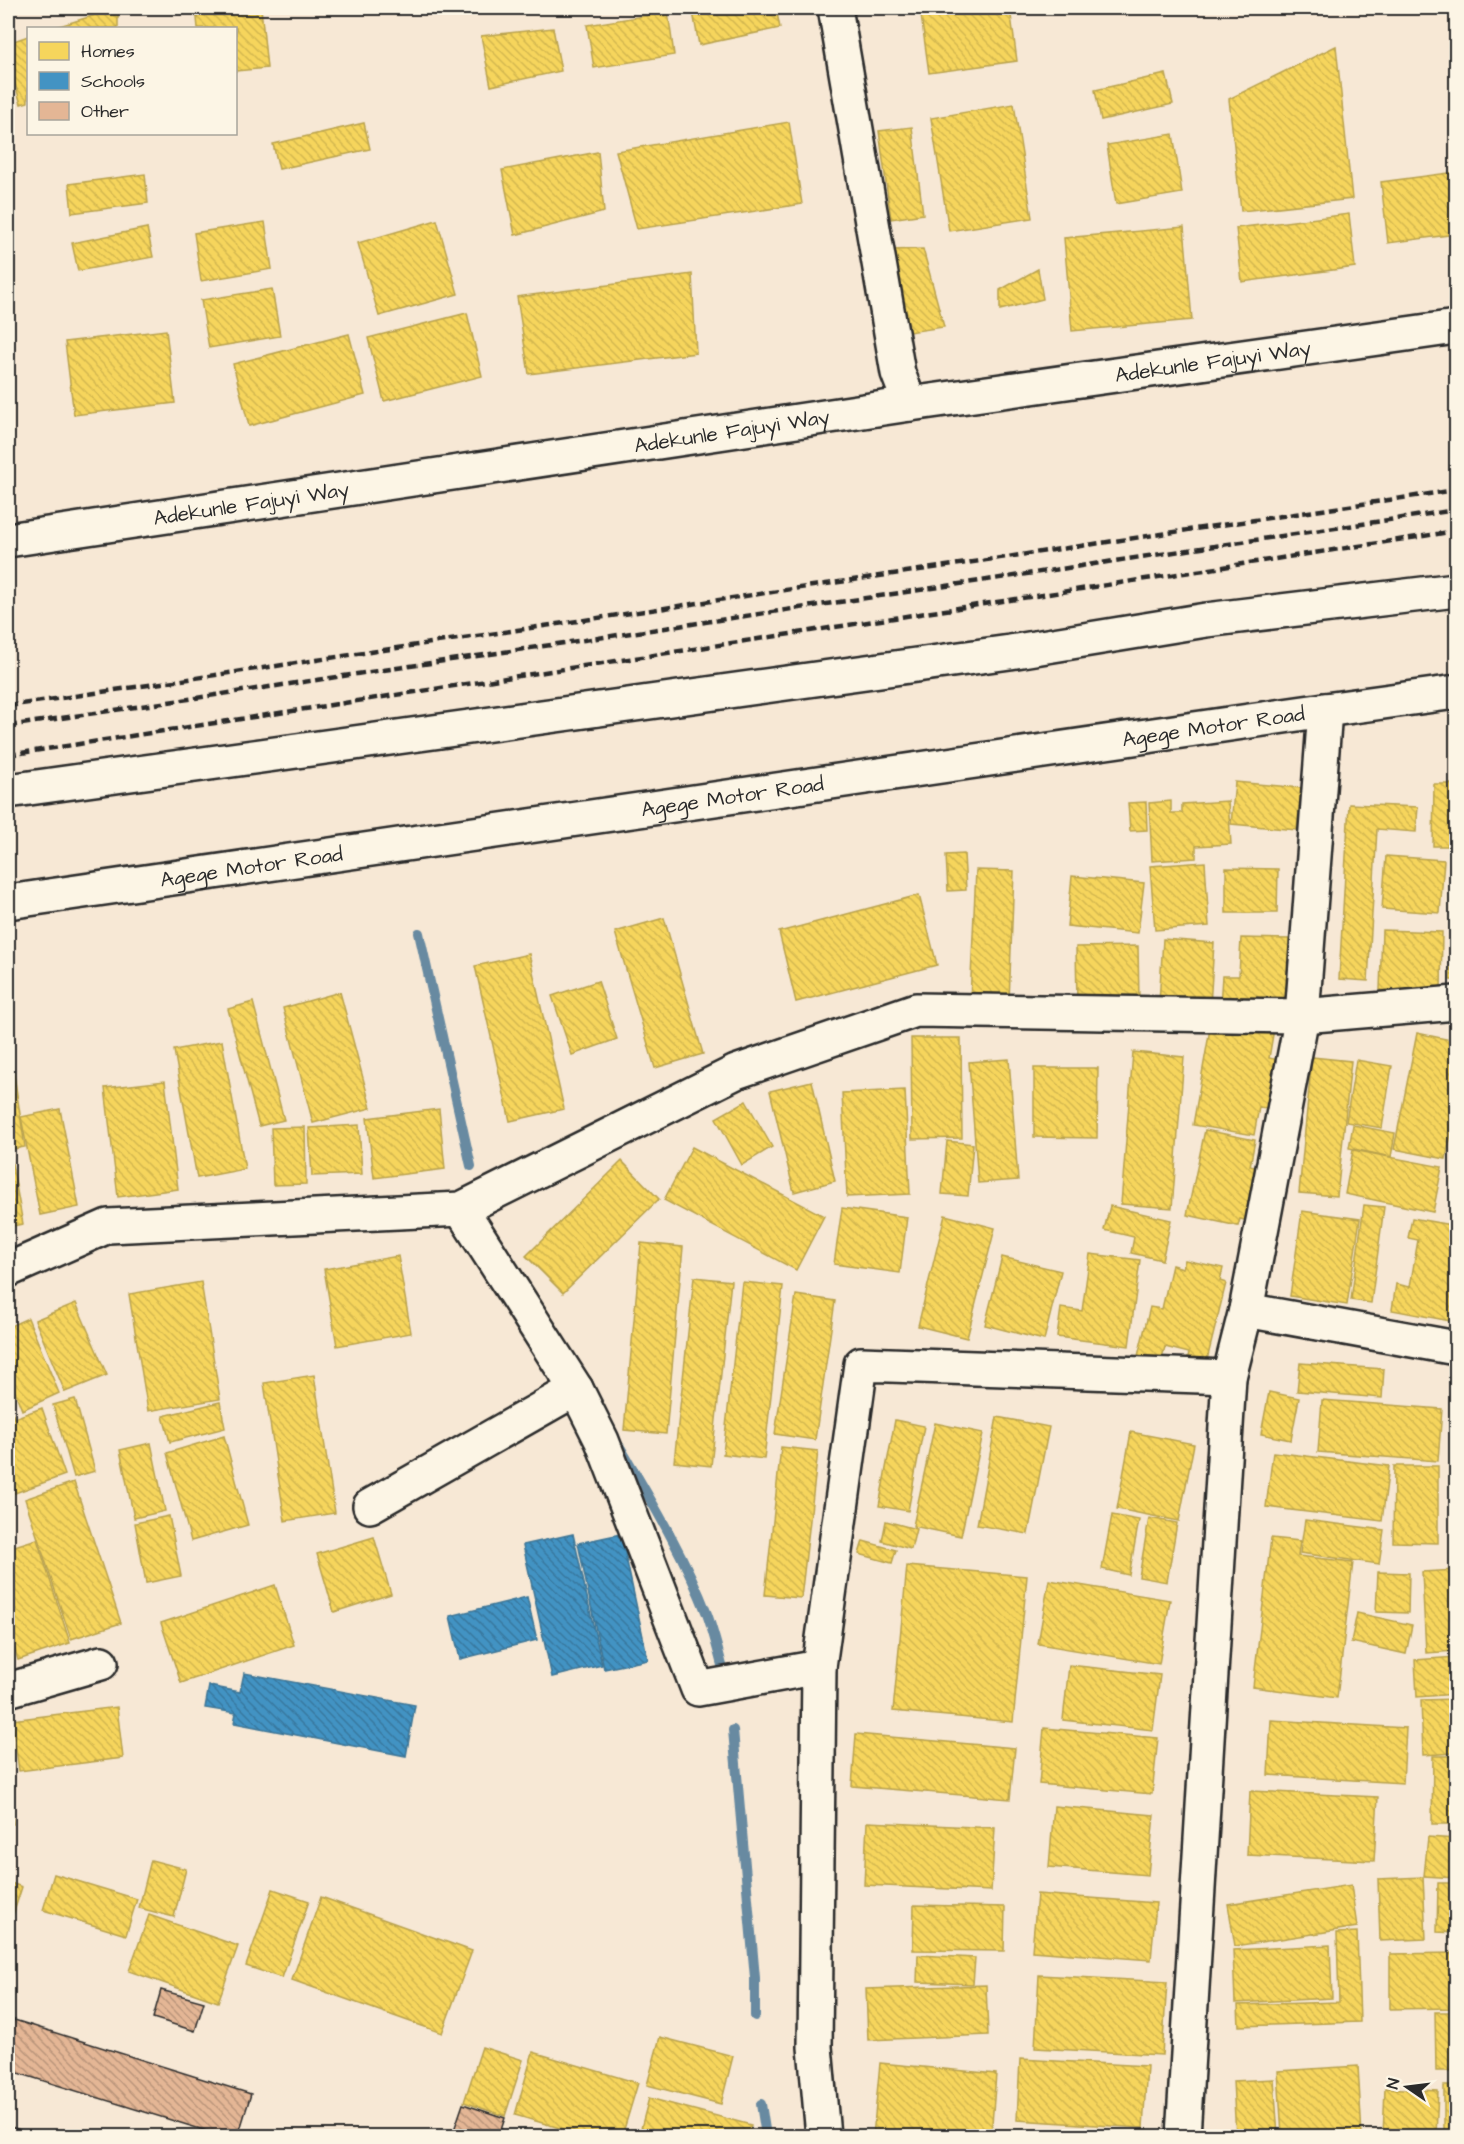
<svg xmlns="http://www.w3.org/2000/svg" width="1464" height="2144" font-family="'Architects Daughter',sans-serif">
  <defs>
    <pattern id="homes-back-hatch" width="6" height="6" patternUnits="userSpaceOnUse" patternTransform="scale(1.5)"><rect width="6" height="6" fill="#f6d55c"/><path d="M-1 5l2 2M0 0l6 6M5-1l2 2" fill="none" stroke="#d3b750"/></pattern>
    <pattern id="schools-back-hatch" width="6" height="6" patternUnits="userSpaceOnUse" patternTransform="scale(1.5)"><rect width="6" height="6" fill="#4393c3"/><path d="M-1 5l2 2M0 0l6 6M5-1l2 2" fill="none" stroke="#38789f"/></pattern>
    <pattern id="building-back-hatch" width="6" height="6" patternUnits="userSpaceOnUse" patternTransform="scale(1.5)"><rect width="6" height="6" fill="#e4b695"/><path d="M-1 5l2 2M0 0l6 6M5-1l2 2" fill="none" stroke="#b9947a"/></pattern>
  </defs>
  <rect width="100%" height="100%" fill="#f7e8d5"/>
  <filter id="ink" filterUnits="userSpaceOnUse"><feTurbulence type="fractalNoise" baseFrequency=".0167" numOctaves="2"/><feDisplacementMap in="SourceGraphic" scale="12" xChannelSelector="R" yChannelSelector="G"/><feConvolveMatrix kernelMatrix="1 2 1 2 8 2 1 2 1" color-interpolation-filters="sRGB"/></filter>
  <g filter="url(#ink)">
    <!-- homes -->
    <g fill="url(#homes-back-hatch)" stroke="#b9a24d" stroke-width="1.5">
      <path d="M 118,8 L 118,28 L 53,28 Z"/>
      <path d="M 196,8 L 261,8 L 267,68 L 236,71 L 236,28 L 198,28 Z"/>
      <path d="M 714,8 L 776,8 L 780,28 L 699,45 L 693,12 Z"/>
      <path d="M 920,8 L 1010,8 L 1017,61 L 929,73 Z"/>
      <path d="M 668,12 L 674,55 L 594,68 L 587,25 Z"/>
      <path d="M 553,28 L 561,71 L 491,86 L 481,36 Z"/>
      <path d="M 28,36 L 28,102 L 21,104 L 8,61 L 8,43 Z"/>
      <path d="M 1336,46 L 1352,199 L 1241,211 L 1229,99 Z"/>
      <path d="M 1166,74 L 1173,104 L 1101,120 L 1095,90 Z"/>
      <path d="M 1014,104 L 1032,218 L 949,231 L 931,118 Z"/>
      <path d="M 789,122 L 802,204 L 637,229 L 616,151 Z"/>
      <path d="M 364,123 L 370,149 L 279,169 L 273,144 Z"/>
      <path d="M 912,127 L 923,214 L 891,219 L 879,131 Z"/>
      <path d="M 1173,134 L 1182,193 L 1116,204 L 1107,145 Z"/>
      <path d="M 598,152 L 604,212 L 515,235 L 502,170 Z"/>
      <path d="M 1456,172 L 1456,234 L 1388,243 L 1381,182 Z"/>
      <path d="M 145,174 L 148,203 L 72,213 L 69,184 Z"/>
      <path d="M 1349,214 L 1355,267 L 1242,282 L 1236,228 Z"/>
      <path d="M 437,220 L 458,294 L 379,316 L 358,243 Z"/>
      <path d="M 265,222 L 272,269 L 201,281 L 194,233 Z"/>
      <path d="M 1184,227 L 1192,320 L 1072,331 L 1064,238 Z"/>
      <path d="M 147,228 L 153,257 L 78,271 L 72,243 Z"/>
      <path d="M 923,249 L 944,327 L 902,333 L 892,250 Z"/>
      <path d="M 1038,269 L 1043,299 L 1000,310 L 1000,290 Z"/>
      <path d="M 692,274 L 696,353 L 529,374 L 517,297 Z"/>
      <path d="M 272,289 L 280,336 L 209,348 L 201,300 Z"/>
      <path d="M 467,313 L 482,376 L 384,401 L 368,338 Z"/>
      <path d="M 166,330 L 175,403 L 74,415 L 65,342 Z"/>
      <path d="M 349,334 L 365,395 L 249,426 L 233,364 Z"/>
      <path d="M 1235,782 L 1301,788 L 1297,830 L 1231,824 Z"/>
      <path d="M 1434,784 L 1456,784 L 1456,846 L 1433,846 Z"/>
      <path d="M 1171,801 L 1171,813 L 1182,813 L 1182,804 L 1228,801 L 1231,844 L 1196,846 L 1196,858 L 1152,861 L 1149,803 Z"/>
      <path d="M 1146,802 L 1147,830 L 1130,831 L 1128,803 Z"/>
      <path d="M 1349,804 L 1418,807 L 1416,832 L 1377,829 L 1368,981 L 1339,979 Z"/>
      <path d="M 964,854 L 966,890 L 948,891 L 946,855 Z"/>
      <path d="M 1386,856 L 1444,860 L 1440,913 L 1382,909 Z"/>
      <path d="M 1205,862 L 1209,926 L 1155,930 L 1150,866 Z"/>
      <path d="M 1455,864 L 1456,864 L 1456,980 L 1450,980 Z"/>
      <path d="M 1226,868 L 1278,869 L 1277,913 L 1226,913 Z"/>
      <path d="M 976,870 L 1014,871 L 1009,1002 L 970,1000 Z"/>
      <path d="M 1072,876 L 1144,883 L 1138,933 L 1067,926 Z"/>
      <path d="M 919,895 L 937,965 L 796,1002 L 779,932 Z"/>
      <path d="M 664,918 L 703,1054 L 655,1068 L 615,932 Z"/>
      <path d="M 1382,930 L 1442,932 L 1441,991 L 1380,990 Z"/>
      <path d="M 1241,938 L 1289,939 L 1286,1009 L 1220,1006 L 1222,976 L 1239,976 Z"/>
      <path d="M 1163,939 L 1214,943 L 1210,1006 L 1159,1003 Z"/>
      <path d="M 1138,946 L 1139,1000 L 1077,1001 L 1076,947 Z"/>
      <path d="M 529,954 L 564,1109 L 510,1121 L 475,966 Z"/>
      <path d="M 598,981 L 617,1039 L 572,1055 L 552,996 Z"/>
      <path d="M 340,992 L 371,1108 L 313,1123 L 283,1008 Z"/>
      <path d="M 253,1002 L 284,1120 L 259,1126 L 228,1009 Z"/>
      <path d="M 1211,1023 L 1274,1029 L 1269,1058 L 1284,1061 L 1275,1109 L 1259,1107 L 1254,1135 L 1193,1125 Z"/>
      <path d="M 1417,1033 L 1456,1041 L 1456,1108 L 1446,1159 L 1394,1149 Z"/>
      <path d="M 8,1035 L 25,1147 L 8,1150 Z"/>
      <path d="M 911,1038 L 961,1038 L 962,1138 L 912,1139 Z"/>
      <path d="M 222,1041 L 245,1169 L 197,1178 L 174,1050 Z"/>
      <path d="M 1133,1052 L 1184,1057 L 1172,1208 L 1121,1204 Z"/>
      <path d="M 1312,1057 L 1351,1061 L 1337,1196 L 1299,1193 Z"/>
      <path d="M 1009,1059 L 1018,1180 L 978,1183 L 969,1062 Z"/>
      <path d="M 1356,1060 L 1392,1066 L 1382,1128 L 1346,1122 Z"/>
      <path d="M 1034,1068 L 1098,1068 L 1097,1138 L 1034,1137 Z"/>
      <path d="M 165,1081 L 178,1189 L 118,1197 L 105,1088 Z"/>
      <path d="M 812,1081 L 835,1181 L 794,1192 L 770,1091 Z"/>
      <path d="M 905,1090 L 910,1194 L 847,1197 L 842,1093 Z"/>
      <path d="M 746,1101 L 772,1147 L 742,1165 L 716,1118 Z"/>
      <path d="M 60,1109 L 79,1207 L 40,1215 L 21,1117 Z"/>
      <path d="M 439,1109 L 445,1169 L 374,1178 L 367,1118 Z"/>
      <path d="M 359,1125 L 362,1174 L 312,1176 L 309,1128 Z"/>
      <path d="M 1353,1125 L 1395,1133 L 1391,1157 L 1349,1148 Z"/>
      <path d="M 305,1127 L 306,1184 L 273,1185 L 271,1128 Z"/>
      <path d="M 1205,1130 L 1255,1140 L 1250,1166 L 1259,1168 L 1249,1221 L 1240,1219 L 1238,1226 L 1187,1215 Z"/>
      <path d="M 947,1141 L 973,1144 L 968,1196 L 942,1194 Z"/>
      <path d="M 692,1147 L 824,1216 L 796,1270 L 664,1200 Z"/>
      <path d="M 1353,1150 L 1442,1167 L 1433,1212 L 1345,1194 Z"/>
      <path d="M 11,1158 L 23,1224 L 8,1227 L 8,1159 Z"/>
      <path d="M 622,1161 L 659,1199 L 563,1293 L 526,1256 Z"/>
      <path d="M 1364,1205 L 1384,1207 L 1371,1303 L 1351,1300 Z"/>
      <path d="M 1110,1206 L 1171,1220 L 1162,1260 L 1131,1253 L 1134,1237 L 1104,1230 Z"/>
      <path d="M 842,1208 L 907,1217 L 900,1273 L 834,1264 Z"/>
      <path d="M 1302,1211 L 1360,1219 L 1347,1305 L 1290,1296 Z"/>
      <path d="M 945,1215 L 995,1228 L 967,1338 L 918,1326 Z"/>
      <path d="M 1412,1218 L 1456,1226 L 1456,1322 L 1392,1310 L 1396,1284 L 1410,1287 L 1418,1240 L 1408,1238 Z"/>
      <path d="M 641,1243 L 683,1247 L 666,1434 L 624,1430 Z"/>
      <path d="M 1090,1254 L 1140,1260 L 1129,1346 L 1057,1337 L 1061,1308 L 1082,1311 Z"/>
      <path d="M 398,1256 L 411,1333 L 337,1346 L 324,1269 Z"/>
      <path d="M 1002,1257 L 1061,1271 L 1044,1340 L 985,1325 Z"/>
      <path d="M 1185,1260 L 1223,1268 L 1220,1281 L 1226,1283 L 1204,1372 L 1185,1367 L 1189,1353 L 1165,1347 L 1161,1361 L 1138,1356 L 1150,1307 L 1162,1309 L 1172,1265 L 1183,1268 Z"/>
      <path d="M 694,1277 L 731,1281 L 711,1466 L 674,1462 Z"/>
      <path d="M 201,1282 L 220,1399 L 148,1411 L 129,1294 Z"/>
      <path d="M 742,1282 L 783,1286 L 764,1459 L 723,1454 Z"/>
      <path d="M 796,1295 L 835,1301 L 815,1440 L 775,1434 Z"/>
      <path d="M 76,1303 L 107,1375 L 65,1392 L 35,1320 Z"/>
      <path d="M 28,1318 L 59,1393 L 22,1410 L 8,1374 L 8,1327 Z"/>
      <path d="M 1300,1363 L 1384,1369 L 1382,1398 L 1297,1391 Z"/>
      <path d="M 314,1375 L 335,1513 L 285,1521 L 264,1383 Z"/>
      <path d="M 1269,1392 L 1299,1398 L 1291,1440 L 1261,1434 Z"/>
      <path d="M 8,1399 L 14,1418 L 42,1408 L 65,1475 L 12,1494 L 8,1482 Z"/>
      <path d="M 75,1399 L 95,1471 L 74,1477 L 53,1405 Z"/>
      <path d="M 1322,1400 L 1442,1409 L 1438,1461 L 1318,1452 Z"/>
      <path d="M 220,1402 L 225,1428 L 170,1442 L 163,1416 Z"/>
      <path d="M 997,1417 L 1049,1427 L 1028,1534 L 977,1525 Z"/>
      <path d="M 895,1420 L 924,1426 L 908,1511 L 879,1506 Z"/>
      <path d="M 935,1423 L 983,1433 L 961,1536 L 913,1526 Z"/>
      <path d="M 1131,1432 L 1194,1444 L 1179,1521 L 1117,1509 Z"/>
      <path d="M 224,1436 L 248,1525 L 191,1541 L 167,1453 Z"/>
      <path d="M 151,1443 L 165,1511 L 134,1518 L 120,1450 Z"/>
      <path d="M 781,1447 L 818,1451 L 801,1598 L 765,1595 Z"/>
      <path d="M 1273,1452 L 1389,1466 L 1382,1521 L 1266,1507 Z"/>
      <path d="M 1394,1466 L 1438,1466 L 1438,1543 L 1393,1542 Z"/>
      <path d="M 74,1482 L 121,1623 L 71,1639 L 25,1499 Z"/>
      <path d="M 1112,1515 L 1139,1520 L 1129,1575 L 1102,1569 Z"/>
      <path d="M 169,1516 L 181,1576 L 146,1583 L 135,1523 Z"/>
      <path d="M 1149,1518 L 1177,1523 L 1167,1582 L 1139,1577 Z"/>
      <path d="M 1305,1520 L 1384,1530 L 1379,1564 L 1300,1553 Z"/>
      <path d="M 886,1521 L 916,1529 L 911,1549 L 882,1541 Z"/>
      <path d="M 374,1537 L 391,1594 L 334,1612 L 317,1554 Z"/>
      <path d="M 1271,1538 L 1300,1541 L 1298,1556 L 1353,1562 L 1337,1698 L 1253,1687 Z"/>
      <path d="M 37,1539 L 70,1643 L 18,1660 L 8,1628 L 8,1548 Z"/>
      <path d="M 863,1541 L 896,1550 L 892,1563 L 859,1554 Z"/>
      <path d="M 907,1566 L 1027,1576 L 1013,1722 L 893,1711 Z"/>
      <path d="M 1456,1570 L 1456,1651 L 1426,1653 L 1422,1572 Z"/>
      <path d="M 1378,1572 L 1409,1573 L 1408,1613 L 1376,1612 Z"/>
      <path d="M 1049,1580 L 1170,1600 L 1159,1664 L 1038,1644 Z"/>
      <path d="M 275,1585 L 294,1645 L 181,1683 L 161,1623 Z"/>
      <path d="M 1357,1613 L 1412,1625 L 1406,1654 L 1351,1642 Z"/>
      <path d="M 1456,1657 L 1456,1694 L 1417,1697 L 1415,1660 Z"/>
      <path d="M 1069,1665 L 1160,1675 L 1153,1730 L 1063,1720 Z"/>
      <path d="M 1456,1699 L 1456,1753 L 1423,1755 L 1421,1700 Z"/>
      <path d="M 117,1707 L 123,1758 L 19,1771 L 12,1720 Z"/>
      <path d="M 1271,1720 L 1406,1728 L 1403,1783 L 1268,1775 Z"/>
      <path d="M 1044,1728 L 1158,1738 L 1152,1794 L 1039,1784 Z"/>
      <path d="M 856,1734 L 1015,1748 L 1010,1799 L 852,1786 Z"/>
      <path d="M 1433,1756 L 1456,1756 L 1456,1824 L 1432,1824 Z"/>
      <path d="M 8,1767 L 13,1824 L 8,1824 Z"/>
      <path d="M 1250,1791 L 1378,1797 L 1374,1861 L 1247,1855 Z"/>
      <path d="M 1054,1806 L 1154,1815 L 1148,1875 L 1049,1867 Z"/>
      <path d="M 867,1822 L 995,1828 L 991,1891 L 864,1885 Z"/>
      <path d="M 1428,1837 L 1456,1839 L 1456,1878 L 1424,1876 Z"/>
      <path d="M 151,1860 L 186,1869 L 174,1917 L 139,1908 Z"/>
      <path d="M 54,1874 L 137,1899 L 126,1935 L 43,1910 Z"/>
      <path d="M 1423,1877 L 1426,1939 L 1380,1941 L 1378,1879 Z"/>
      <path d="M 8,1882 L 22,1887 L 9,1927 L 8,1926 Z"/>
      <path d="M 1438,1883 L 1456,1883 L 1456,1933 L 1437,1932 Z"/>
      <path d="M 1351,1885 L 1357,1927 L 1235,1946 L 1228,1904 Z"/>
      <path d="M 273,1889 L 309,1901 L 282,1978 L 246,1966 Z"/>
      <path d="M 1037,1894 L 1156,1903 L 1151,1960 L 1032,1951 Z"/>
      <path d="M 321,1897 L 472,1951 L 442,2033 L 292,1980 Z"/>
      <path d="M 914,1905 L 1005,1907 L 1004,1951 L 913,1950 Z"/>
      <path d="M 149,1915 L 238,1946 L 218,2002 L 129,1971 Z"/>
      <path d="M 1357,1932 L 1360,2022 L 1239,2026 L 1238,2005 L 1339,2002 L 1337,1933 Z"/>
      <path d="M 1330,1945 L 1332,1998 L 1235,2003 L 1233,1950 Z"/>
      <path d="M 1456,1953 L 1456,2008 L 1390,2009 L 1390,1954 Z"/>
      <path d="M 918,1955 L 975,1958 L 973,1984 L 917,1982 Z"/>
      <path d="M 1039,1975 L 1167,1982 L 1162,2055 L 1035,2048 Z"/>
      <path d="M 986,1985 L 988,2035 L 868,2040 L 866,1989 Z"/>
      <path d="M 1435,2012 L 1456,2012 L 1456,2071 L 1436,2071 Z"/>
      <path d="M 660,2037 L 733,2056 L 721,2104 L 647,2085 Z"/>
      <path d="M 482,2047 L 523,2060 L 505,2116 L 464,2102 Z"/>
      <path d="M 533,2052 L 638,2083 L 622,2136 L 587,2136 L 515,2115 Z"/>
      <path d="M 1020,2059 L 1147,2066 L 1143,2128 L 1017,2120 Z"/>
      <path d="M 880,2063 L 996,2074 L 991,2136 L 873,2136 Z"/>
      <path d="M 1358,2066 L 1362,2136 L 1282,2136 L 1278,2071 Z"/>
      <path d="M 1274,2079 L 1278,2136 L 1236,2136 L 1233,2081 Z"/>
      <rect x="1444" y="2086" width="12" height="50"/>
      <path d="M 1385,2088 L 1438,2091 L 1436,2136 L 1383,2136 Z"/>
      <path d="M 649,2098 L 751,2125 L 748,2136 L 639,2136 Z"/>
      <path d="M 1012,2133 L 1074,2136 L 1012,2136 Z"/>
    </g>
    <!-- schools -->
    <g fill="url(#schools-back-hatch)" stroke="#3c7495" stroke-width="1.5">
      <path d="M 573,1534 L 602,1665 L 552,1677 L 523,1545 Z"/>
      <path d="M 621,1534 L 648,1660 L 604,1669 L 578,1543 Z"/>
      <path d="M 527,1597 L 537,1640 L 460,1659 L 450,1616 Z"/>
      <path d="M 244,1673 L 415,1705 L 406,1756 L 234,1723 L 236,1713 L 205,1708 L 209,1686 L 240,1692 Z"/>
    </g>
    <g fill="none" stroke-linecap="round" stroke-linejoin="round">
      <!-- stream -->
      <g stroke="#688aa1" stroke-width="10">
        <path d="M 419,933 L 471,1166"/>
        <path d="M 620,1447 C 652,1502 684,1555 707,1614 C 715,1636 720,1659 726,1680"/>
        <path d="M 733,1730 L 755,1978 L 755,2016"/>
        <path d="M 761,2104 L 766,2136"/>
      </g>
    </g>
    <!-- building -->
    <g fill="url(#building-back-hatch)" stroke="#2b2b2b" stroke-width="1.5">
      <path d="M 161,1990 L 204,2002 L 195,2031 L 153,2018 Z"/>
      <path d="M 8,2018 L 251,2094 L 238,2136 L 223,2136 L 8,2070 Z"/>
      <path d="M 463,2104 L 505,2118 L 499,2136 L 452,2136 Z"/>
      <path d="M 8,2126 L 32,2134 L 32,2136 L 8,2136 Z"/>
    </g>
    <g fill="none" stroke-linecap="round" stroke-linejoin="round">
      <!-- minor casing -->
      <g stroke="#2b2b2b" stroke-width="38">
        <g id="minor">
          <path d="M 835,8 L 898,373 L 910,404"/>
          <path d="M 461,1209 L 576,1389 L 602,1441 L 698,1689 L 819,1667"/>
          <path d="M 8,1270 L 108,1226 L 461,1209 L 736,1072 L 916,1010 L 1302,1016 L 1456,1003"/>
          <path d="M 1246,1310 L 1456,1348"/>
          <path d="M 370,1506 L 576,1389"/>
          <path d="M 8,1690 L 101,1663"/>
          <path d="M 823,2136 L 815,2047 L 819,1667 L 861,1364 L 1229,1377"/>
          <path d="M 1183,2136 L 1229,1377 L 1246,1310 L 1302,1016 L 1325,710"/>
        </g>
      </g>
      <!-- tertiary casing -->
      <g stroke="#2b2b2b" stroke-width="38">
        <g id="tertiary">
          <path id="s1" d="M 8,540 L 910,404 L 1456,327"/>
        </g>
      </g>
      <!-- trunk casing -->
      <g stroke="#2b2b2b" stroke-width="38">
        <g id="trunk">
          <path d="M 8,791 L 1010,652 L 1206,620 L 1456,590"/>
          <path id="s2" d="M 8,902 L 1325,710 L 1456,692"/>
        </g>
      </g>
      <!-- minor -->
      <use href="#minor" stroke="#fcf5e5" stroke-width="33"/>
      <!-- tertiary -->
      <use href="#tertiary" stroke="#fcf5e5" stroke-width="33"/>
      <!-- trunk -->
      <use href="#trunk" stroke="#fcf5e5" stroke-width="33"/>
      <!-- rail -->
      <g stroke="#2b2b2b" stroke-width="4.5" stroke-dasharray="9 4.5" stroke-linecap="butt">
        <path d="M 8,706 L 1456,490"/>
        <path d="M 8,726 L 1456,510"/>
        <path d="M 8,755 L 1456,531"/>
      </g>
    </g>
  </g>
  <g text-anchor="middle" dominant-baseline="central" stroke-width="6" stroke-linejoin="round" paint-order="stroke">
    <!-- street labels -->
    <g font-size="21" fill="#2b2b2b" stroke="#fcf5e5">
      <text stroke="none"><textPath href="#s1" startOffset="1218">Adekunle Fajuyi Way</textPath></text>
      <text stroke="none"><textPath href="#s1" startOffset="732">Adekunle Fajuyi Way</textPath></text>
      <text stroke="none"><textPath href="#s1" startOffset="246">Adekunle Fajuyi Way</textPath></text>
      <text stroke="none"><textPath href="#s2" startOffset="1218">Agege Motor Road</textPath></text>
      <text stroke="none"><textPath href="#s2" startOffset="732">Agege Motor Road</textPath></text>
      <text stroke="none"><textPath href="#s2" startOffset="246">Agege Motor Road</textPath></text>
    </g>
  </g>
  <!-- margin -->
  <rect width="1464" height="2144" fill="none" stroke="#fcf5e5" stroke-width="30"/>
  <rect x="15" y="15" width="1434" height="2114" fill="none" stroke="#2b2b2b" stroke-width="2" filter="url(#ink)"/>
  <!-- legend -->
  <rect x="27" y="27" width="210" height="108" fill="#fcf5e5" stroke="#a8a49b" stroke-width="1.5"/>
  <rect x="39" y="42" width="30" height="18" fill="#f6d55c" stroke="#a8a49b" stroke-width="1.5"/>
  <text x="81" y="57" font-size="18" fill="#2b2b2b">Homes</text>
  <rect x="39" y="72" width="30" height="18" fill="#4393c3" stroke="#a8a49b" stroke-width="1.5"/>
  <text x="81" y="87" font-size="18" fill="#2b2b2b">Schools</text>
  <rect x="39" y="102" width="30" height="18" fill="#e4b695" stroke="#a8a49b" stroke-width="1.5"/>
  <text x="81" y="117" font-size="18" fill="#2b2b2b">Other</text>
  <!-- north arrow -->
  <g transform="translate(1407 2087) rotate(284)" stroke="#fcf5e5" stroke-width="4.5" paint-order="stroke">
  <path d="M0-4.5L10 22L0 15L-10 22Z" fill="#2b2b2b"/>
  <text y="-9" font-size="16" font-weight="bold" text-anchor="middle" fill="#2b2b2b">N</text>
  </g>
</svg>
